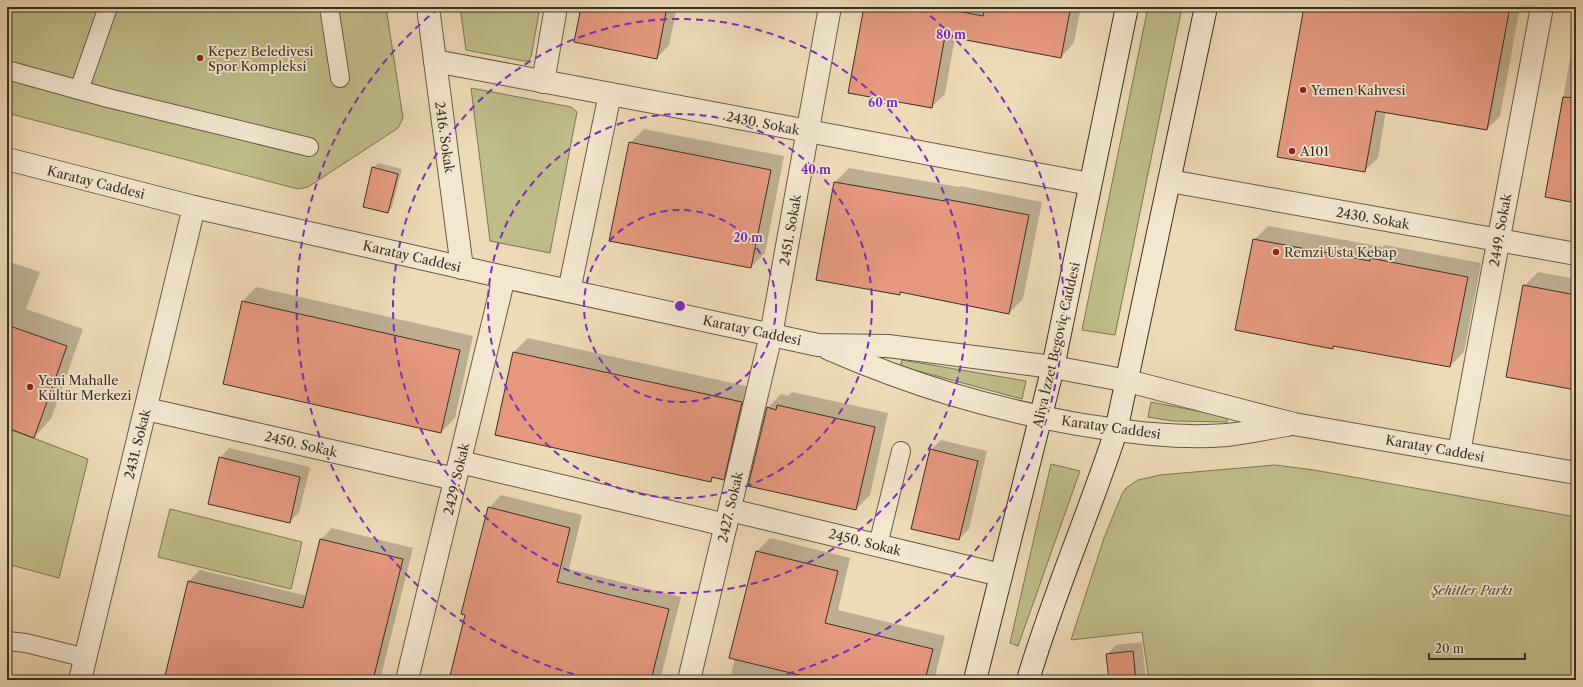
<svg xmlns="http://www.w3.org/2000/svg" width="1583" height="687" font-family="'Libre Caslon Text',serif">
  <rect width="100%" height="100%" fill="#eddab6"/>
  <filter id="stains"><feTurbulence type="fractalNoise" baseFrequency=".005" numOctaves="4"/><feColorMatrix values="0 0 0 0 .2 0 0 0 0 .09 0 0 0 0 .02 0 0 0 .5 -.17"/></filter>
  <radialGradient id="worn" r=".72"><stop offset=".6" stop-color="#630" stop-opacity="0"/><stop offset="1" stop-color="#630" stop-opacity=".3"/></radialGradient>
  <!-- green -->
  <g fill="#bfbd89" stroke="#7c7657">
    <path d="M 7,7 L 386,7 L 403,118 L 398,128 L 308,187 L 298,189 L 7,113 Z"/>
    <path d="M 460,7 L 540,7 L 531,57 L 528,61 L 523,61 L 466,50 Z"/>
    <path d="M 1148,7 L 1182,7 L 1115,335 L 1082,330 Z"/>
    <path d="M 471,88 L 571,107 L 577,112 L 550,253 L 490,241 Z"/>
    <path d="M 902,360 L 1026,381 L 1022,399 L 900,366 Z"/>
    <path d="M 1151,402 L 1228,417 L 1227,422 L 1173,421 L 1148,417 Z"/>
    <path d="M 7,428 L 88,459 L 59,578 L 7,564 Z"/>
    <path d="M 1051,464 L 1080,471 L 1018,646 L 1010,643 Z"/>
    <path d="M 1275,465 L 1314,470 L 1576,517 L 1576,680 L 1199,680 L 1198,675 L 1167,680 L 1149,680 L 1142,632 L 1071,640 L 1104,538 L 1122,494 L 1126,488 L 1138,480 L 1160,475 Z"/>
    <path d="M 170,509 L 302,542 L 291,589 L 158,557 Z"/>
  </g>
  <!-- shadow -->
  <g fill="#0003">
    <path d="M 582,7 L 677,7 L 669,45 L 657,58 Z"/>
    <path d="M 773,7 L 795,7 L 792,10 Z"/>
    <path d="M 865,7 L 1081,7 L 1074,43 L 1061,57 L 955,37 L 945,94 L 931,107 Z"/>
    <path d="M 1304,7 L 1520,7 L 1500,116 L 1487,129 L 1386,111 L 1378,158 L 1364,171 Z"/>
    <path d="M 1576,24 L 1576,202 L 1546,197 Z"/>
    <path d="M 644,129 L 784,156 L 765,253 L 751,267 L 630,143 Z"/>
    <path d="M 378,163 L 402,169 L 392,207 L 388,212 L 373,168 Z"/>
    <path d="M 849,168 L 959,187 L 960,186 L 1042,202 L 1023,299 L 1009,313 L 902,292 L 899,294 L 835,182 Z"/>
    <path d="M 1268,226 L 1383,247 L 1385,245 L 1481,263 L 1464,352 L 1450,366 L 1335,345 L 1332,348 L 1254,240 Z"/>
    <path d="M 7,261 L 40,272 L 26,309 L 83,329 L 51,419 L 34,437 L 7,427 Z"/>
    <path d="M 1538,272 L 1576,279 L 1576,388 L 1524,286 Z"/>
    <path d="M 256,287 L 473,336 L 455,418 L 441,432 L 243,301 Z"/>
    <path d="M 528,338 L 755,388 L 737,465 L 723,479 L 714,477 L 710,481 L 496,434 L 514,352 Z"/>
    <path d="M 792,392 L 888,413 L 870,495 L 856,509 L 768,408 L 781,394 L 788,396 Z"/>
    <path d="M 941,440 L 987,451 L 969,529 L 959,539 L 931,450 Z"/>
    <path d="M 229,448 L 310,467 L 299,513 L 289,522 L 220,458 Z"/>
    <path d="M 501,495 L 582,515 L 569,569 L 681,597 L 660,680 L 450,680 L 489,508 Z"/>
    <path d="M 332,528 L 413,548 L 380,680 L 165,680 L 189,581 L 200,570 L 307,596 L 321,539 Z"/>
    <path d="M 770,538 L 850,558 L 838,610 L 945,636 L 934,680 L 730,680 L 735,658 L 730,657 L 757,551 Z"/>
    <path d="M 1142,642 L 1146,680 L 1110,680 L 1107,655 L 1116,645 Z"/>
    <path d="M 1202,676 L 1203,680 L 1179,680 Z"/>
  </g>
  <!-- building -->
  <g fill="#e5987e" stroke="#393025">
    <path d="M 581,7 L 667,7 L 657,59 L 574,42 Z"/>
    <path d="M 864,7 L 937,7 L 983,16 L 985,7 L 1051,7 L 1070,11 L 1061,58 L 945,36 L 932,108 L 848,93 Z"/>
    <path d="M 1304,7 L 1510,7 L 1487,130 L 1376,111 L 1365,172 L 1277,157 Z"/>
    <path d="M 1563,97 L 1576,98 L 1576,203 L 1545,197 Z"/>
    <path d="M 629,142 L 771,170 L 751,268 L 609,241 Z"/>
    <path d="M 372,167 L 398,174 L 388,213 L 363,207 Z"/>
    <path d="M 834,182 L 945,201 L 945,199 L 1029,215 L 1009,314 L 900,292 L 900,295 L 816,280 Z"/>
    <path d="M 1253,239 L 1370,261 L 1370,258 L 1468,277 L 1450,367 L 1333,346 L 1333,349 L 1235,330 Z"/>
    <path d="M 1523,285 L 1576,295 L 1576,390 L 1506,377 Z"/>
    <path d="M 242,301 L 460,350 L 441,433 L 223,384 Z"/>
    <path d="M 7,325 L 67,346 L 34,438 L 7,428 Z"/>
    <path d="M 513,352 L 742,402 L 724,480 L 712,477 L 711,482 L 495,435 Z"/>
    <path d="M 777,405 L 875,427 L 856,510 L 748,486 L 767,407 L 776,410 Z"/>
    <path d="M 930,449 L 978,461 L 959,540 L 911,529 Z"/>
    <path d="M 219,457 L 300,477 L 290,523 L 208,504 Z"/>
    <path d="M 488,507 L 570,528 L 557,582 L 669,609 L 651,680 L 449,680 L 465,615 L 461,614 Z"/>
    <path d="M 320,539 L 403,559 L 373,680 L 164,680 L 188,581 L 303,608 Z"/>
    <path d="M 756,551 L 838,571 L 825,623 L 933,649 L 925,680 L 820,680 L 729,658 Z"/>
    <path d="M 1133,651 L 1136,680 L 1109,680 L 1106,654 Z"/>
  </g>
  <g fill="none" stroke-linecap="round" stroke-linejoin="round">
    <!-- service casing -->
    <g stroke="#665a49" stroke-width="20">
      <g id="service">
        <path d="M 329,7 L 340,78"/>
        <path d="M 7,70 L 108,98 L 309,147"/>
        <path d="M 79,90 L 108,7"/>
        <path d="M 878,545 L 901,451"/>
        <path d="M 7,641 L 26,643 L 86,658"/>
      </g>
    </g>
    <!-- minor casing -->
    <g stroke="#665a49" stroke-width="24">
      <g id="minor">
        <path d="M 428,7 L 462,268"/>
        <path d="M 435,61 L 1090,184"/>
        <path d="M 543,82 L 556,7"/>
        <path d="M 1170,181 L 1576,254"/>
        <path d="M 569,291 L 610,94"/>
        <path d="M 146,409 L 455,479"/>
        <path d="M 1459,452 L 1542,7"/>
        <path d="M 460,462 L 726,525"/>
        <path d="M 730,510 L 1001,575"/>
        <path d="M 80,680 L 194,207"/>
        <path d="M 407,680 L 504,277"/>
        <path d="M 689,680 L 771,335 L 830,7"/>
      </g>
    </g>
    <!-- tertiary casing -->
    <g stroke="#665a49" stroke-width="24">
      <g id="tertiary">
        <path d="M 7,159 L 194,207 L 504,277 L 818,345 L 888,346 L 1053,367 L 1128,381 L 1294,424 L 1576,473"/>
        <path d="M 829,349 C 912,385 988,408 1077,424 C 1127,432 1177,439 1227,435 C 1247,433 1267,428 1287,425"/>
      </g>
    </g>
    <!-- secondary casing -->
    <g stroke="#393025" stroke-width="24">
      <g id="secondary">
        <path d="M 975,680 L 1053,367 L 1127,7"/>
        <path d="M 1028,680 C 1053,595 1089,514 1116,431 L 1206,7"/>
      </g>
    </g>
    <!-- service -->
    <use href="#service" stroke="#f3e7d0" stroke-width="18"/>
    <!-- minor -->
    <use href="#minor" stroke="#f3e7d0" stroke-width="22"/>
    <!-- tertiary -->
    <use href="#tertiary" stroke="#f3e7d0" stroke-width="22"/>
    <!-- secondary -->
    <use href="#secondary" stroke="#f3e7d0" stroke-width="22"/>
  </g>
  <!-- distance rings -->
  <g fill="none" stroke="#7b2cbf" stroke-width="2" stroke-dasharray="7 5">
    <circle cx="680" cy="306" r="96"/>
    <circle cx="680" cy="306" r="192"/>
    <circle cx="680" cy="306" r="287"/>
    <path d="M597 680A383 383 0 0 1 439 8M921 8A383 383 0 0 1 763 680"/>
  </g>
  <!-- markers -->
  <g fill="#8f2418" stroke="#f3e7d0" stroke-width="1.5">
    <circle cx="200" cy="58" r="4"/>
    <circle cx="1303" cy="90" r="4"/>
    <circle cx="1292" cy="151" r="4"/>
    <circle cx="1276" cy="252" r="4"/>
    <circle cx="30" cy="387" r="4"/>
  </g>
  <g text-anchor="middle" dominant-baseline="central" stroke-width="3.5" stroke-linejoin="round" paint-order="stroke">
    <!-- poi labels -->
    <g font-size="13" fill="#393025" stroke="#f3e7d0" text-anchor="start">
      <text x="208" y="51">Kepez Belediyesi<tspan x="208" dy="15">Spor Kompleksi</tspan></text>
      <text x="1311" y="90">Yemen Kahvesi</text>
      <text x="1300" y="151">A101</text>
      <text x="1284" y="252">Remzi Usta Kebap</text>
      <text x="38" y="380">Yeni Mahalle<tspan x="38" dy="15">Kültür Merkezi</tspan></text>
    </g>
    <!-- street labels -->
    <g font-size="13" fill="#393025" stroke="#f3e7d0">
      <text transform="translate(763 123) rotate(11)">2430. Sokak</text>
      <text transform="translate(445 137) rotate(82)">2416. Sokak</text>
      <text transform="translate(96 182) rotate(14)">Karatay Caddesi</text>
      <text transform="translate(1373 218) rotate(10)">2430. Sokak</text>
      <text transform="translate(790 230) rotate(-80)">2451. Sokak</text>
      <text transform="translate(1500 230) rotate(-80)">2449. Sokak</text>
      <text transform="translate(412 256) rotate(13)">Karatay Caddesi</text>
      <text transform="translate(752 330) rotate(12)">Karatay Caddesi</text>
      <text transform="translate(1056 345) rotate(-77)">Aliya İzzet Begoviç Caddesi</text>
      <text transform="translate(1111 427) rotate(8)">Karatay Caddesi</text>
      <text transform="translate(137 444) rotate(-76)">2431. Sokak</text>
      <text transform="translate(301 444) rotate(13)">2450. Sokak</text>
      <text transform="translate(1435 448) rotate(10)">Karatay Caddesi</text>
      <text transform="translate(456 479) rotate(-77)">2429. Sokak</text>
      <text transform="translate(730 507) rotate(-77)">2427. Sokak</text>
      <text transform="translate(865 542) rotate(14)">2450. Sokak</text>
    </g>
    <!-- park labels -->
    <g font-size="13" font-style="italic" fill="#544c39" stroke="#f3e7d0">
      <text x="1472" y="590">Şehitler Parkı</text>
    </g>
  </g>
  <circle cx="680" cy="306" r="6" fill="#7b2cbf" stroke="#f3e7d0" stroke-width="2"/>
  <g font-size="12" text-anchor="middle" font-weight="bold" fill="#7b2cbf" stroke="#f3e7d0" stroke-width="3.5" stroke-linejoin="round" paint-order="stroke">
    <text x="951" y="39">80 m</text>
    <text x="883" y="107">60 m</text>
    <text x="816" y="174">40 m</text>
    <text x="748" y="242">20 m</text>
  </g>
  <!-- margin -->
  <rect width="1583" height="687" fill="none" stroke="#eddab6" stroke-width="24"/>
  <rect x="8" y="8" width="1567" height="671" fill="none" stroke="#393025" stroke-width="2"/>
  <rect x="12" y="12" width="1559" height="663" fill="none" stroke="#393025"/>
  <!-- scale -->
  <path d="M1429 653v6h96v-6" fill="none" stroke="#393025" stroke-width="2"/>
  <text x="1435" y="653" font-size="12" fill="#393025" stroke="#f3e7d0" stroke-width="3" paint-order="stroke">20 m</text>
  <rect width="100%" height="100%" filter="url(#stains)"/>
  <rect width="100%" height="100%" fill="url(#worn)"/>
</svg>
